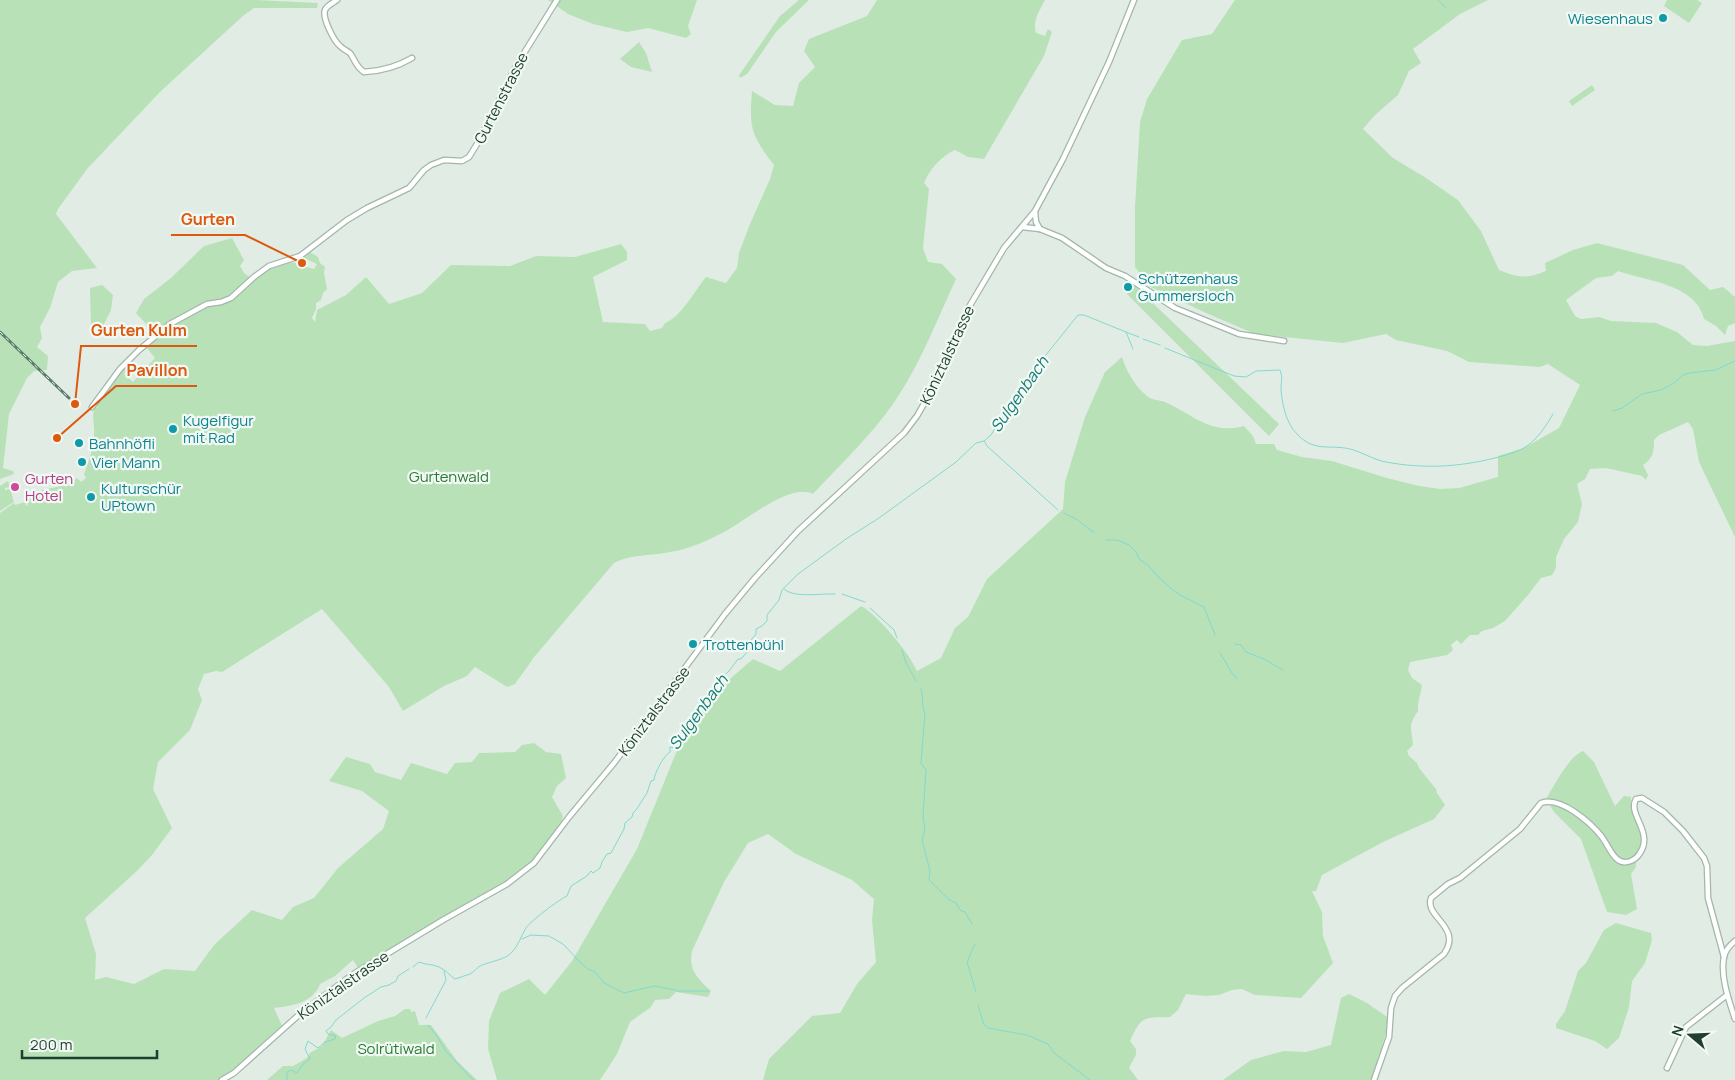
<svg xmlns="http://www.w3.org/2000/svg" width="1735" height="1080" font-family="Manrope,sans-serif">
  <rect width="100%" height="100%" fill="#e1ede4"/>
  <!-- green -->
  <g fill="#b8e1b8">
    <path d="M 0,0 L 256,0 L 318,3 L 317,8 L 254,8 L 244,15 L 161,91 L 87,169 L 58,209 L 56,214 L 97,268 L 72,271 L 58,282 L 50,308 L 40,327 L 42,338 L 37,347 L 48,356 L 47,370 L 34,371 L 27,378 L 9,414 L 3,468 L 13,471 L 14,474 L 0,479 Z"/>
    <path d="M 548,0 L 697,0 L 688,26 L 691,34 L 686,38 L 648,28 L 627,32 L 593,24 L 568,14 Z"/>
    <path d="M 799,0 L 809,0 L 776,32 L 747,74 L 740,78 L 739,75 L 742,71 L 780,16 Z"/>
    <path d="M 877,0 L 1045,0 C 1040,10 1032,21 1036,33 L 1045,36 L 1048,29 L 1052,32 L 1044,56 L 984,159 L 968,157 L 955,150 C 941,156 930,169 924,183 L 929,189 L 923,248 L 928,262 L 942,264 L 956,279 C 938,318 922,359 899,395 C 877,430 841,464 813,494 C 791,482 745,521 724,532 C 707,541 689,549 670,552 C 652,556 631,554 614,563 L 535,656 L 515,684 L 507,687 L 475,667 L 467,676 L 444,686 L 403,711 L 389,687 L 322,609 L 222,672 L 216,671 L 204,674 L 198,689 L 202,700 L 190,730 L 158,762 L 153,789 L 172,828 L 152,855 L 137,871 L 85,918 L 96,954 L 95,980 L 106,977 L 134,984 L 164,969 L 195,971 L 214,945 L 252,910 L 282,920 L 293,907 L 314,898 L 338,868 L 383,829 L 389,811 L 362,791 L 329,781 L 346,757 L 370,764 L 375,772 L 401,780 L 411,763 L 447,774 L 455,763 L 472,762 L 479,753 L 515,752 L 522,745 L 534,743 L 546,752 L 561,754 L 566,778 L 557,786 L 552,797 L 563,816 L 560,827 L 542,852 L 519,876 L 413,938 L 380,961 L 360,971 L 353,960 L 335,976 L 320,984 C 313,1003 292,1006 274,1008 L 283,1028 L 234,1073 L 229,1080 L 0,1080 L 0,513 L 14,503 L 15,505 L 25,502 L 26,506 L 28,505 L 26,500 L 39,491 L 69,484 L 77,478 L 81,482 L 86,478 L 84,474 C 89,461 93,449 94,435 C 95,426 91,415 95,408 L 99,407 L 95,405 L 120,371 L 128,364 L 130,365 L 124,374 L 133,382 L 155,358 L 146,347 C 163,331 184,314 206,306 C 212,304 219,304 224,301 C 244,288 258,269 282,263 C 296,260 301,266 314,269 L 317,264 L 304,258 L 298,259 L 310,252 L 318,257 L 320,263 L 325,267 L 324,273 L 327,289 L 323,293 L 321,300 L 316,303 L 316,309 L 312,318 L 315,322 L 317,310 L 346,295 L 366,277 L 389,304 L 422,293 L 451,265 L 510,266 L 536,256 L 575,257 L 621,244 L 627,252 L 627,260 L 593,277 L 603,322 L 645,324 L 650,331 L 662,328 L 665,323 C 680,318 696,289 706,277 L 726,283 L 737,268 L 739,253 L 750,224 L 770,179 L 774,165 C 751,135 749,128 752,91 L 775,105 L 793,106 L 799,83 L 815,67 L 804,51 L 809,39 L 867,16 Z"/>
    <path d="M 1235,0 L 1488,0 L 1460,14 L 1413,49 L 1421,63 L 1409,71 L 1398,95 L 1374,116 L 1363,129 L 1393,158 L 1426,178 L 1458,200 L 1481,231 L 1499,270 C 1519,278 1526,279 1546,271 L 1545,263 L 1573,250 L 1597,243 L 1683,265 L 1710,290 L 1723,287 L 1735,297 L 1735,323 L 1728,326 L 1725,335 L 1716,326 L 1704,319 C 1696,284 1646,281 1618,271 L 1612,276 L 1596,278 L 1566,300 L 1575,316 L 1581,319 L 1599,317 L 1611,321 L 1656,323 L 1677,332 L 1693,345 L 1707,346 L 1735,341 L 1735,537 L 1699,462 L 1693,429 L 1688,422 L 1659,435 L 1654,440 C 1654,452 1653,458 1643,465 L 1648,475 L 1646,480 L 1642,476 L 1606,468 L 1590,469 L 1585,479 L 1577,484 L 1582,504 L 1578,522 L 1564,539 L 1556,557 L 1556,568 L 1552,575 L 1541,578 L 1528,595 L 1505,621 L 1493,628 L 1482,631 L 1478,635 L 1470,635 L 1461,644 L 1457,640 L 1451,645 L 1453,650 L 1447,655 L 1410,662 L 1408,670 L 1412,678 L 1422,685 C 1421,694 1417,702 1418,711 C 1407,727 1412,729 1413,745 L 1407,751 L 1409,756 L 1417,763 L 1419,768 L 1436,789 L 1437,793 L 1445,805 L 1434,819 L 1383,842 L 1322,875 L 1316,891 L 1312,891 L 1322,912 L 1323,936 L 1333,963 L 1301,998 L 1255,995 L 1242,989 L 1232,990 L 1219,995 L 1205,996 L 1186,994 L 1178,1010 L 1170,1017 C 1143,1018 1142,1015 1130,1041 L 1136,1049 L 1136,1055 L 1129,1068 L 1138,1080 L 763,1080 L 769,1059 L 812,1016 L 840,1013 L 857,984 L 876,962 L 872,920 L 874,899 L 852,880 L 796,854 L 768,834 L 748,843 L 724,882 L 692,951 C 688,970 698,979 711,991 L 708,997 L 676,992 L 669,999 L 655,1000 L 651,1007 L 630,1022 L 617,1054 L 600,1080 L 497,1080 L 488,1049 L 489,1021 L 500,993 L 529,979 L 545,995 L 572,961 L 637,849 L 693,711 L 753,659 L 780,671 L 861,606 C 877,614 910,654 917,671 L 941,658 L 955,628 L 968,617 L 987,579 L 1063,509 L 1065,482 L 1085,417 L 1105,372 L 1122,357 C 1127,372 1134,385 1147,396 C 1151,400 1159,400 1165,402 C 1194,415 1210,435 1244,426 L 1253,436 L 1256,444 L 1274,444 L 1277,450 L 1302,457 L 1332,461 L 1387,478 L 1419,486 L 1440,489 L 1459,488 L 1498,477 L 1498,456 L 1524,448 L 1559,428 L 1580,385 L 1548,364 L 1540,367 L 1469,362 L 1447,351 L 1396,340 L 1386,334 L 1343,343 L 1255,334 L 1206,313 L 1151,287 L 1135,267 L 1135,207 L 1140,122 L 1147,99 L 1182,40 L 1212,34 Z"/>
    <path d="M 1667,0 L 1697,0 L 1702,3 L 1689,23 L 1664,6 Z"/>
    <path d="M 639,42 L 646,53 L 652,72 L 631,67 L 620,59 Z"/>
    <path d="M 1592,85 L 1595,90 L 1572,106 L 1569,101 Z"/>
    <path d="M 232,238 L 244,260 L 240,266 L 244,273 L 251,278 L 230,296 L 207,302 L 159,331 L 148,326 L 136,313 L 144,299 L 171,278 L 204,246 Z"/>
    <path d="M 102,285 L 113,295 L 111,310 L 102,328 L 91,328 L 90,288 Z"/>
    <path d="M 1135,286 L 1279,424 L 1269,436 L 1127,294 Z"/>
    <path d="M 8,481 L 10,487 L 5,488 L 5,490 L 10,489 L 14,502 L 0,511 L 0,486 Z"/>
    <path d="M 1583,751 L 1594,762 L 1615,806 L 1624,796 L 1631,797 L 1631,808 L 1642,830 L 1643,844 L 1636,854 L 1636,867 L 1631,874 L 1637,909 L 1626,915 L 1607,912 L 1581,839 L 1554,812 L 1546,799 C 1554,786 1569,756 1583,751 Z"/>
    <path d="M 1616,923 L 1651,933 L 1652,940 L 1645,963 L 1632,981 L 1629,1007 L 1619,1038 L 1607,1049 L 1595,1041 L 1556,1028 L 1556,1024 L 1565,1011 L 1578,971 L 1586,963 L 1604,930 Z"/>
    <path d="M 1349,994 L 1367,1003 L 1390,1019 L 1372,1080 L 1223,1080 L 1251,1060 L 1284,1051 L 1306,1052 L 1331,1045 L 1341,998 Z"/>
    <path d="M 405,1009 L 410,1009 L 411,1012 L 415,1011 L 419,1025 L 431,1025 L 457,1061 L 477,1080 L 267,1080 L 283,1066 L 293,1066 L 307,1058 L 310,1053 L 322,1046 L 331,1030 L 342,1038 L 378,1021 L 395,1016 Z"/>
  </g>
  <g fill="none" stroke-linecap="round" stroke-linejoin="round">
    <!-- stream -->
    <g stroke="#83d8ce" stroke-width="1">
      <path d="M 1438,0 L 1446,8"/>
      <path d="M 1126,332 L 1139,337"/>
      <path d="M 1143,339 L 1160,345"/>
      <path d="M 1165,348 L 1234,376 L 1246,377 L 1256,371 L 1280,370 C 1283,378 1281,381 1281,389 C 1282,404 1286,423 1297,434 C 1315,453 1329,444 1350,449 C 1362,452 1374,460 1386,462 C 1423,469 1459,467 1495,458 C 1506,455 1518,452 1527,446 C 1539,437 1546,426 1553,414"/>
      <path d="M 1613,411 L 1622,408 L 1642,394 L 1661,390 L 1674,383 L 1683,375 L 1689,373 L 1715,370 L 1735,361"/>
      <path d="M 984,441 L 987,446 L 1058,510"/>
      <path d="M 1064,513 C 1068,516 1072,516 1076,519 C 1083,523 1086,528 1094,532"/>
      <path d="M 1106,540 L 1117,540 L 1129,545 L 1136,552 L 1139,559 L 1149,566 L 1156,575 L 1173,590 L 1180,595 L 1204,607 L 1215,635"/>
      <path d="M 783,588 C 792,599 822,593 835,594"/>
      <path d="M 842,594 L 865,602"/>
      <path d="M 870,608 L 894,630 L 897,638"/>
      <path d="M 1235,644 L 1241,645 L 1246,652 L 1264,659 L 1283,670"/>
      <path d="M 902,650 L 906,663 L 916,681"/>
      <path d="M 1220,653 L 1232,673 L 1237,679"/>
      <path d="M 921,689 C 924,697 921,705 925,713 L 921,763 L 926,770 L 923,816 L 925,830 L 922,840 L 930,871 L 929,880 L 948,899 L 956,903 L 960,910 L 965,912 L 972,924"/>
      <path d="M 522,939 L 531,935 L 549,936 L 563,944 L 580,962 L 588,969 L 595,972 L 604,983 L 624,993 L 654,986 L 676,990"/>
      <path d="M 975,944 L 967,962 L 976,992"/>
      <path d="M 413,967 L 419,962 C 426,965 433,964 439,967 C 446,970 449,975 455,979 C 460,977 465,976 470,974 C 474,972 477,967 482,965 C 490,962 505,959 510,954 C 518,947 521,936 526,928 C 528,923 561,898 567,896 L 571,886 L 587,876 L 591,871 L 593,873 L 600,868 L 602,862 L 607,854 L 611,853 L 624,829 L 625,823 L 632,817 L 633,813 L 636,810 L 647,793 L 651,781 L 654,780 C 654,774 664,755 670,752 L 670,747 L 674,748 L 680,740 L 680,735 L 700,709 L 702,702 L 709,698 L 715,688 L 716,683 L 729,671 L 738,659 L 741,659 L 748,651 L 745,648 L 756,634 L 756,629 L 762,626 L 767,621 L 767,615 L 779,600 L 782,590 L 798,574 L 846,539 L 879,518 L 956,462 L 976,443 L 984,441 L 991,435 L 1021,386 L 1078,315 L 1084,315 L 1126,332 L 1133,349"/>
      <path d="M 677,991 L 709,991"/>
      <path d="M 978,1005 L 984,1025 L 988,1028 L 1027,1035 L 1048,1044 L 1054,1053 L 1090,1080"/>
      <path d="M 426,1018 L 446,980 L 444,971"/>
      <path d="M 428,1025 L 437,1036 L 445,1050 L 473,1080"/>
      <path d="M 287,1080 L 287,1072 L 291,1070 L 297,1073 L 304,1063 L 310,1059 L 305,1049 L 308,1041 L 318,1048 L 325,1042 L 335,1039 L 336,1036 L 328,1034 L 326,1031 L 331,1027 L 336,1020 L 364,998 L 381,987 L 389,985 L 396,981 L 398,976 L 409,969"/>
    </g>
    <!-- minor casing -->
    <g stroke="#a3b6aa" stroke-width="7">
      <g id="minor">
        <path d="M 337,0 C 333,3 327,5 325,10 C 322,18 334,41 340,46 C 343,49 347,51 350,53 C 355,60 356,67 364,72 C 381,71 397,67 412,58"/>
        <path d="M 1035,212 L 1036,222 L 1040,229"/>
        <path d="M 1022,227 L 1040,229 L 1062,238 L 1106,268 L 1125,276 L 1175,308 L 1239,334 L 1284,341"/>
        <path d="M 92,407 L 120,369 L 139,350 L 170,324 L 207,304 L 221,302 L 231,298 L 254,277 L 269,266 L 300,256 L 347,220 L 367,208 L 409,188 L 424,170 L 431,165 L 444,160 L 462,161 L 469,157 L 477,144 L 516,66 L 557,0"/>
        <path d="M 1735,941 C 1730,945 1725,951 1724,957 C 1720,976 1729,1001 1735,1019"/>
        <path d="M 1667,1068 L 1686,1027 L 1727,995"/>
        <path d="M 222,1080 L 234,1073 L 301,1013 L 352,975 L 443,920 L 507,884 L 534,863 L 569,817 L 614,763 L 725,614 L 755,578 L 798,531 L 904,433 L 917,416 L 941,374 L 969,307 L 1004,248 L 1035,211 L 1063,159 L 1109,62 L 1134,0"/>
        <path d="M 1374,1080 L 1389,1037 L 1391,1008 L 1395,996 L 1402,988 L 1444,954 C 1463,927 1424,917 1431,898 L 1448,884 L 1460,878 L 1520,829 L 1541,803 C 1561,796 1591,823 1602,837 C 1607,844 1611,854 1617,859 C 1625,866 1636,860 1640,853 C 1654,832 1627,814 1636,799 L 1642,798 L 1664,812 L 1683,831 L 1704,858 L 1707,866 L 1708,898 L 1724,957"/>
      </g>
    </g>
    <!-- minor -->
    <use href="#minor" stroke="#fff" stroke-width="4.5"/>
    <!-- rail casing -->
    <g stroke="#5a7b69" stroke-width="3">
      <path id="rail" d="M 0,332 L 69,398"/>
    </g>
    <!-- rail -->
    <use href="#rail" stroke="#f2f9f4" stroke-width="1" stroke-dasharray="4" stroke-linecap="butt"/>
  </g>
  <!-- markers -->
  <g fill="#0f9aa8" stroke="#f2f9f4" stroke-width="2">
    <circle cx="1663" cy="18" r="5"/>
    <circle cx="1128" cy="287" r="5"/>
    <circle cx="173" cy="429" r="5"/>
    <circle cx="79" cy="443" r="5"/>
    <circle cx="82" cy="462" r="5"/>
    <circle cx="91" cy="497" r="5"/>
    <circle cx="693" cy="644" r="5"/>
  </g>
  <circle fill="#d1479c" stroke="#f2f9f4" stroke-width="2" cx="15" cy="487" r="5"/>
  <g text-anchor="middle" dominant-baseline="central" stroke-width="4.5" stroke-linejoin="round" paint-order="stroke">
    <!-- culture labels -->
    <g font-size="15" fill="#0d838f" stroke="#f2f9f4" text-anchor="start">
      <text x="1653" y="18" text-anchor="end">Wiesenhaus</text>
      <text x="1138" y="278">Schützenhaus<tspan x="1138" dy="17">Gummersloch</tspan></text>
      <text x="183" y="420">Kugelfigur<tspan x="183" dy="17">mit Rad</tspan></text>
      <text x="89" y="443">Bahnhöfli</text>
      <text x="92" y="462">Vier Mann</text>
      <text x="101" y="488">Kulturschür<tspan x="101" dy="17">UPtown</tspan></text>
      <text x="703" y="644">Trottenbühl</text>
    </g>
    <!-- street labels -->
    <g font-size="15" fill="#1f402e" stroke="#f2f9f4">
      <text transform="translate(501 98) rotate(-63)">Gurtenstrasse</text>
      <text transform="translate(947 355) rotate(-65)">Köniztalstrasse</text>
      <text transform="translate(654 711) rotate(-53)">Köniztalstrasse</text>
      <text transform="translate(343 985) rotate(-35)">Köniztalstrasse</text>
    </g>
    <!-- park labels -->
    <g font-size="15" fill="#257b2f" stroke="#f2f9f4">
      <text x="449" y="476">Gurtenwald</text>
      <text x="396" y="1048">Solrütiwald</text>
    </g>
    <!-- hotel labels -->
    <g font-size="15" fill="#b23c85" stroke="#f2f9f4" text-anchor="start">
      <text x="25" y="478">Gurten<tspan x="25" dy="17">Hotel</tspan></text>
    </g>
    <!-- water labels -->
    <g font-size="16" font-style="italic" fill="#137c72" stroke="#f2f9f4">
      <text transform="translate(1019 394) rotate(-55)">Sulgenbach</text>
      <text transform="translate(698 712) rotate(-54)">Sulgenbach</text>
    </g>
  </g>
  <!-- callouts -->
  <path fill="none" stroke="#de580e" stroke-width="2" d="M302 263L245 235H171M75 404L81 346H197M57 438L116 386H197"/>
  <g fill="#de580e" stroke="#f2f9f4" stroke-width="2">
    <circle cx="302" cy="263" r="5"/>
    <circle cx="75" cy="404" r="5"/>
    <circle cx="57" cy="438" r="5"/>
  </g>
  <g font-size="16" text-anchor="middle" font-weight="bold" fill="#de580e" stroke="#f2f9f4" stroke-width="4.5" stroke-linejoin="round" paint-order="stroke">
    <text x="208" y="225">Gurten</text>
    <text x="139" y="336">Gurten Kulm</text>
    <text x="157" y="376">Pavillon</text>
  </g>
  <!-- north arrow -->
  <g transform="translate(1690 1035) rotate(289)" stroke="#f2f9f4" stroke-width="4" paint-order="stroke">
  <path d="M0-4L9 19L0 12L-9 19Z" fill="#1f402e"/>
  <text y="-8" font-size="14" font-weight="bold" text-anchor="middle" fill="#1f402e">N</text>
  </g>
  <!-- scale -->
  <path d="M22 1050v8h135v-8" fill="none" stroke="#1f402e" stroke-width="2.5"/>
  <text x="30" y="1050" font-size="15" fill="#1f402e" stroke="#f2f9f4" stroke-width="4" paint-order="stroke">200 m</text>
</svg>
